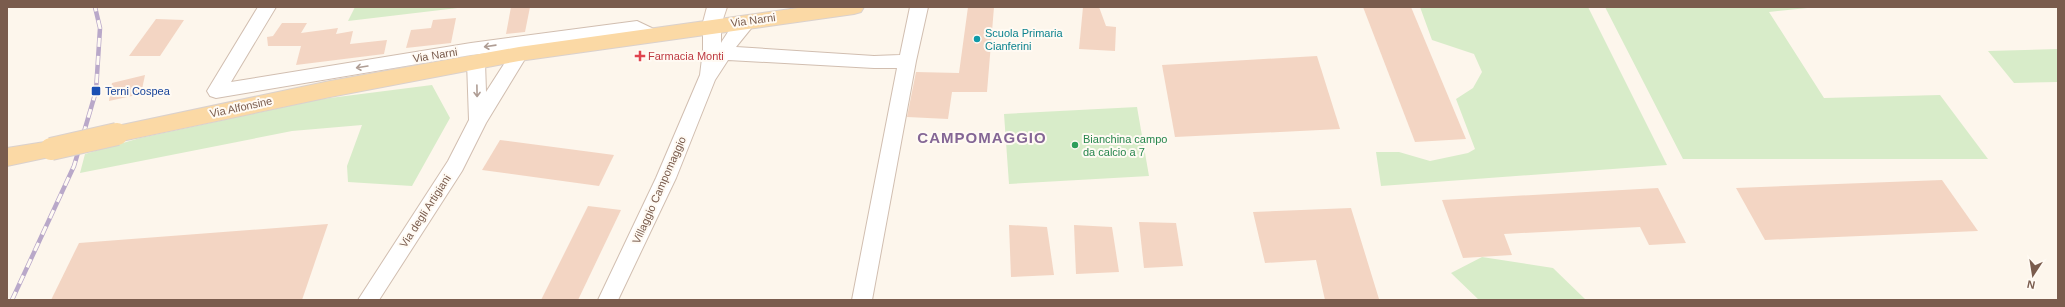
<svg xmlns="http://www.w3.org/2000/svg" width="2065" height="307" font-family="Helvetica,sans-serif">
  <rect width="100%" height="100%" fill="#fdf6ec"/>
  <!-- green -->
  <g fill="#d8ecc9">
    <path d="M 355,7 L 466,7 L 348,21 Z"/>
    <path d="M 1420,7 L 1588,7 L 1667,165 L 1381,186 L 1376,152 L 1399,152 L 1430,161 L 1468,153 L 1475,149 L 1456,99 L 1473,88 L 1482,72 L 1474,54 L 1432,40 Z"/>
    <path d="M 1605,7 L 1817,7 L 1769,12 L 1824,98 L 1940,95 L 1988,159 L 1683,159 Z"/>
    <path d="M 2058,49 L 2058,82 L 2014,83 L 1988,51 Z"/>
    <path d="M 432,85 L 450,118 L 412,186 L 348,182 L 347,166 L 362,125 L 292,131 L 80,173 L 85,154 L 140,138 L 322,99 Z"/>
    <path d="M 1137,107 L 1149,176 L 1009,184 L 1004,114 Z"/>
    <path d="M 1482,257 L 1553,268 L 1586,300 L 1479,300 L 1451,273 Z"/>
  </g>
  <!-- building -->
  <g fill="#f3d5c3">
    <path d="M 511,7 L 530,7 L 525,32 L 506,34 Z"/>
    <path d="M 968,7 L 994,7 L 987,92 L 952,92 L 948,119 L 907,117 L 916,72 L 959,73 Z"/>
    <path d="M 1083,7 L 1099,7 L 1106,26 L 1116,27 L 1115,51 L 1079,49 Z"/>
    <path d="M 1363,7 L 1411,7 L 1466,139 L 1415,142 Z"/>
    <path d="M 456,18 L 451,43 L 406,48 L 411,30 L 431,28 L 433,20 Z"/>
    <path d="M 156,19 L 184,20 L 160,56 L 129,56 Z"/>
    <path d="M 282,23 L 307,23 L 301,33 L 338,28 L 336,34 L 353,31 L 350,44 L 387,40 L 384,54 L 296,65 L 301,46 L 268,46 L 267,37 L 273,36 Z"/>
    <path d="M 1317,56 L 1340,129 L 1175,137 L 1162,65 Z"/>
    <path d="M 145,75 L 141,94 L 109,101 L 112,83 Z"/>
    <path d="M 500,140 L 614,155 L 599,186 L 482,170 Z"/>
    <path d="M 1942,180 L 1978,231 L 1765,240 L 1736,188 Z"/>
    <path d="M 1658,188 L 1686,243 L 1649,245 L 1640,227 L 1504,234 L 1512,255 L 1463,258 L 1442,200 Z"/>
    <path d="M 588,206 L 621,210 L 578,300 L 541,300 Z"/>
    <path d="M 1351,208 L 1379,299 L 1325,300 L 1316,260 L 1265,263 L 1253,212 Z"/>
    <path d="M 1139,222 L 1176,223 L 1183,266 L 1144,268 Z"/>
    <path d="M 328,224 L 302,300 L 51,300 L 79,243 Z"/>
    <path d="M 1009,225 L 1047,227 L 1054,275 L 1011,277 Z"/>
    <path d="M 1074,225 L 1112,227 L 1119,272 L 1076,274 Z"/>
  </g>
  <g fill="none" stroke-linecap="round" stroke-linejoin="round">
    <!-- street casing -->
    <g stroke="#d1beb0" stroke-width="2">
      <g id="street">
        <path d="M 258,7 L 276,7 L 231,82 L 471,43 L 637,21 L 658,31 L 661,35 L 658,39 L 652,41 L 635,33 L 522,49 L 525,49 L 528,54 L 486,123 L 462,171 L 379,300 L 358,300 L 448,161 L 469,120 L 467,62 L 470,57 L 476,56 L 482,57 L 485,62 L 486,92 L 513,50 L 471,55 L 216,98 L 210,96 L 207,91 Z"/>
        <path d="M 910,7 L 928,7 L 916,61 L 872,300 L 852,300 L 897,68 L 874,68 L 728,60 L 715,80 L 676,178 L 618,300 L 598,300 L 656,178 L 700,75 L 703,50 L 703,26 L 706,22 L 712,20 L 718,22 L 721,26 L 721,43 C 728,32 739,12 754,17 L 757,21 L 736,47 L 874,56 L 900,55 Z"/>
      </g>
    </g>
    <!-- secondary casing -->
    <g stroke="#d6c0b0" stroke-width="2">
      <path id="secondary" d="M 707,7 L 727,7 L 719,31 L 712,33 L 705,31 L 702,26 Z"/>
    </g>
    <!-- primary casing -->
    <g stroke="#dad1cd" stroke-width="2">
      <g id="primary">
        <path d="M 805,7 L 864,7 L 861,12 L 854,14 L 519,61 L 330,97 L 117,142 L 109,140 L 106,134 L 109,128 L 117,126 L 330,81 L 519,47 Z"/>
        <path d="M 51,141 L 59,143 L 62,149 L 59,155 L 7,166 L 7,148 Z"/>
      </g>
    </g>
    <!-- street -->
    <use href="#street" fill="#fff" fill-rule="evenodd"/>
    <!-- secondary -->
    <use href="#secondary" fill="#fff" fill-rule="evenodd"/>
    <!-- primary -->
    <use href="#primary" fill="#fbd9a5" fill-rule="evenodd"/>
    <!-- rail casing -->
    <g stroke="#b9a8c9" stroke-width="4.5">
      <path id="rail" d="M 12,300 L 74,166 L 96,91 L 100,28 L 95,7"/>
    </g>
    <!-- rail -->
    <use href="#rail" stroke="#fffaf3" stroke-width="3" stroke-dasharray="9" stroke-linecap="butt"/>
    <!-- primary-bridge casing -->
    <g stroke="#dad1cd" stroke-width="24" stroke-linecap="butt">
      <path id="primary-bridge" d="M 51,149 L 117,134"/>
    </g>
    <!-- primary-bridge -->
    <use href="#primary-bridge" stroke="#fbd9a5" stroke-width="22"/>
  </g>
  <!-- one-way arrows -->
  <defs><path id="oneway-shaft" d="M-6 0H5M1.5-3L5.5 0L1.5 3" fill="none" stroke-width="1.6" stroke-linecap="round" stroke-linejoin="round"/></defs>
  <g stroke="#af9d94">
    <use href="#oneway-shaft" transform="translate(490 46) rotate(172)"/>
    <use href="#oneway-shaft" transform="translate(362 67) rotate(171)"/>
    <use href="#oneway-shaft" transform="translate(477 91) rotate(89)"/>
  </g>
  <!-- markers -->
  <circle fill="#0f9aa8" stroke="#fffaf3" stroke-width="1.5" cx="977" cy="39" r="4"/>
  <path fill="#e0444e" stroke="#fffaf3" stroke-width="1.5" d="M638 50h4v4h4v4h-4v4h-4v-4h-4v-4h4z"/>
  <rect fill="#1a4fb4" stroke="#fffaf3" stroke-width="1.5" x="91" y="86" width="10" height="10" rx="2"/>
  <circle fill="#2e9e5b" stroke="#fffaf3" stroke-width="1.5" cx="1075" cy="145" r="4"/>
  <g text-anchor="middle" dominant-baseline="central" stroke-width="4" stroke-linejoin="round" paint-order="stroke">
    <!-- street labels -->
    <g font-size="11" fill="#7a5c4d" stroke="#fffaf3">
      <text transform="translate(753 20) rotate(-8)">Via Narni</text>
      <text transform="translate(435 55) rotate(-9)">Via Narni</text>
      <text transform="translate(241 107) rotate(-12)">Via Alfonsine</text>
      <text transform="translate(659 190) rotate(-66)">Villaggio Campomaggio</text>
      <text transform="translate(425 211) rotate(-57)">Via degli Artigiani</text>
    </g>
    <!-- culture labels -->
    <g font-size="11" fill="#0d838f" stroke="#fffaf3" text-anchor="start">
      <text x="985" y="33">Scuola Primaria<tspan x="985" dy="13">Cianferini</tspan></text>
    </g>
    <!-- health labels -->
    <g font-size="11" fill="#be3a42" stroke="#fffaf3" text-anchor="start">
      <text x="648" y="56">Farmacia Monti</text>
    </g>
    <!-- transit labels -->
    <g font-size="11" fill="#164399" stroke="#fffaf3" text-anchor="start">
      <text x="105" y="91">Terni Cospea</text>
    </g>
    <!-- leisure labels -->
    <g font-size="11" fill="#27864d" stroke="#fffaf3" text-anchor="start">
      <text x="1083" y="139">Bianchina campo<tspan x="1083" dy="13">da calcio a 7</tspan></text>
    </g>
    <!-- district labels -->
    <g font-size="15" font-weight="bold" letter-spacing="1" fill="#846695" stroke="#fffaf3">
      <text x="982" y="137">CAMPOMAGGIO</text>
    </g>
  </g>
  <!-- border -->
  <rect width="2065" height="307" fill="none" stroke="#7a5c4d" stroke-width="16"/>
  <!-- north arrow -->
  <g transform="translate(2033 275) rotate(192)" stroke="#fffaf3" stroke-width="3" paint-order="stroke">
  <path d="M0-3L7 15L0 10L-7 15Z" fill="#7a5c4d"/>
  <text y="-6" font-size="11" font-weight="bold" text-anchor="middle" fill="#7a5c4d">N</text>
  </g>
</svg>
